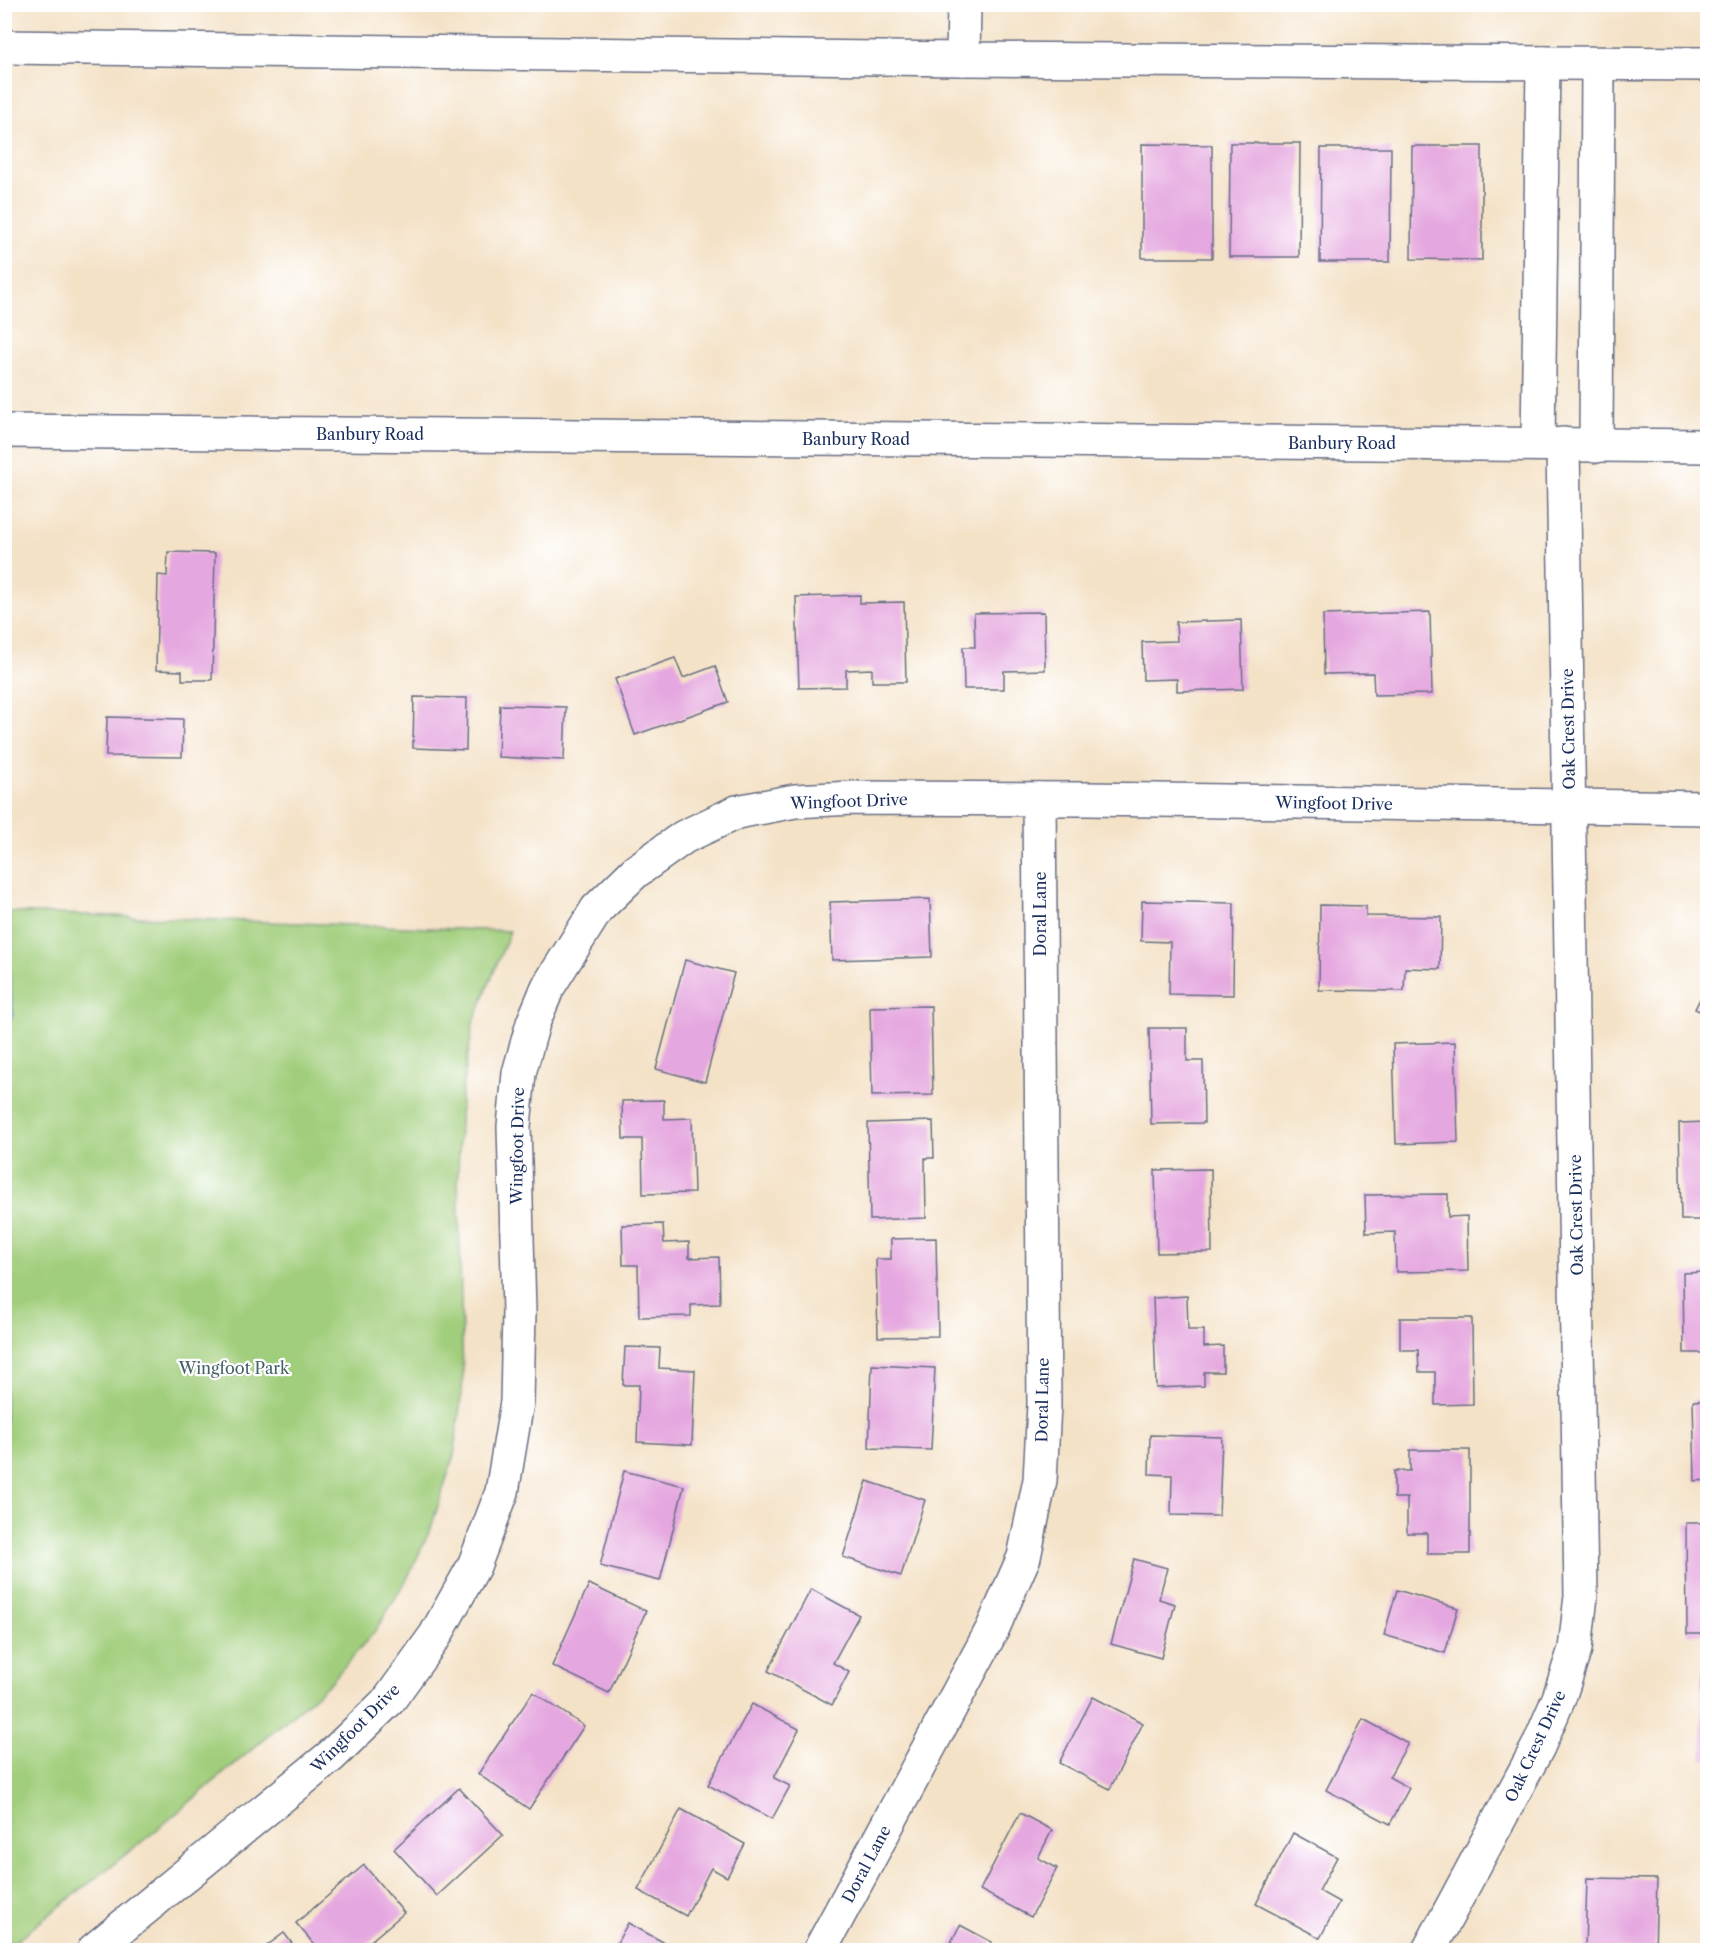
<svg xmlns="http://www.w3.org/2000/svg" width="1712" height="1955" font-family="'Libre Caslon Text',serif">
  <rect width="100%" height="100%" fill="#fff"/>
  <filter id="ink" filterUnits="userSpaceOnUse"><feTurbulence type="fractalNoise" baseFrequency=".0167" numOctaves="2"/><feDisplacementMap in="SourceGraphic" scale="12" xChannelSelector="R" yChannelSelector="G"/><feConvolveMatrix kernelMatrix="1 2 1 2 8 2 1 2 1" color-interpolation-filters="sRGB"/></filter>
  <filter id="wash" filterUnits="userSpaceOnUse"><feTurbulence type="fractalNoise" baseFrequency=".008" numOctaves="4" result="noise"/><feDisplacementMap in="SourceGraphic" scale="24" xChannelSelector="R" yChannelSelector="G"/><feGaussianBlur stdDeviation="1.35" result="paint"/><feColorMatrix in="noise" values="0 0 0 0 0 0 0 0 0 0 0 0 0 0 0 0 0 1.4 0 .05"/><feComposite in="paint" operator="in"/></filter>
  <g filter="url(#wash)">
    <rect width="100%" height="100%" fill="#f4e2c7"/>
    <!-- green -->
    <path fill="#a1ce7c" stroke="#5e7e6d" stroke-width="1.5" d="M 5,912 L 510,931 L 473,1024 L 461,1097 L 458,1174 L 463,1381 L 454,1455 L 431,1528 L 406,1581 L 375,1631 L 329,1684 L 159,1828 L 16,1941 L 5,1942 Z"/>
    <!-- water -->
    <path fill="#6da6dc" stroke="#446a9d" stroke-width="1.5" d="M 5,957 L 8,963 L 13,1014 L 5,1032 Z"/>
    <g id="blocks">
      <!-- building -->
      <g fill="#e5a7df">
        <path d="M 1230,143 L 1300,143 L 1299,257 L 1229,257 Z"/>
        <path d="M 1142,144 L 1212,145 L 1212,258 L 1142,258 Z"/>
        <path d="M 1412,146 L 1482,146 L 1482,260 L 1411,259 Z"/>
        <path d="M 1321,148 L 1391,148 L 1390,262 L 1320,262 Z"/>
        <path d="M 168,552 L 215,553 L 212,680 L 182,680 L 182,671 L 156,670 L 158,575 L 167,576 Z"/>
        <path d="M 860,595 L 860,603 L 904,602 L 906,682 L 872,682 L 872,669 L 846,670 L 846,687 L 799,688 L 796,597 Z"/>
        <path d="M 1044,612 L 1045,670 L 1004,671 L 1004,689 L 964,689 L 963,647 L 975,647 L 974,613 Z"/>
        <path d="M 1430,612 L 1432,694 L 1374,695 L 1373,673 L 1324,674 L 1323,615 Z"/>
        <path d="M 1241,620 L 1243,689 L 1177,691 L 1177,679 L 1143,680 L 1142,642 L 1177,641 L 1176,622 Z"/>
        <path d="M 1703,628 L 1708,628 L 1708,677 L 1704,677 Z"/>
        <path d="M 675,658 L 683,678 L 715,666 L 728,702 L 635,735 L 615,679 Z"/>
        <path d="M 414,697 L 467,698 L 466,750 L 413,748 Z"/>
        <path d="M 500,705 L 566,707 L 564,760 L 498,757 Z"/>
        <path d="M 107,717 L 183,719 L 182,757 L 106,756 Z"/>
        <path d="M 930,899 L 932,957 L 832,960 L 830,902 Z"/>
        <path d="M 1142,901 L 1234,903 L 1233,995 L 1169,994 L 1170,942 L 1141,941 Z"/>
        <path d="M 1320,905 L 1366,906 L 1366,916 L 1441,917 L 1440,969 L 1405,968 L 1404,991 L 1319,990 Z"/>
        <path d="M 685,960 L 734,973 L 705,1082 L 656,1069 Z"/>
        <path d="M 1708,983 L 1708,1015 L 1695,1009 Z"/>
        <path d="M 931,1006 L 933,1095 L 872,1096 L 870,1007 Z"/>
        <path d="M 1149,1028 L 1187,1028 L 1187,1061 L 1203,1061 L 1204,1123 L 1151,1124 Z"/>
        <path d="M 1455,1042 L 1458,1142 L 1396,1144 L 1393,1044 Z"/>
        <path d="M 664,1100 L 664,1119 L 692,1118 L 694,1193 L 643,1194 L 642,1139 L 623,1139 L 622,1101 Z"/>
        <path d="M 933,1121 L 934,1158 L 925,1158 L 926,1218 L 870,1220 L 868,1123 Z"/>
        <path d="M 1708,1122 L 1708,1220 L 1681,1220 L 1679,1123 Z"/>
        <path d="M 1211,1169 L 1212,1252 L 1157,1253 L 1155,1170 Z"/>
        <path d="M 1448,1194 L 1448,1217 L 1467,1216 L 1468,1271 L 1396,1272 L 1395,1232 L 1366,1233 L 1365,1195 Z"/>
        <path d="M 663,1224 L 664,1243 L 689,1242 L 689,1258 L 719,1257 L 720,1304 L 691,1305 L 691,1316 L 639,1317 L 638,1265 L 623,1265 L 622,1225 Z"/>
        <path d="M 936,1238 L 938,1336 L 878,1337 L 876,1259 L 891,1259 L 891,1239 Z"/>
        <path d="M 1708,1272 L 1708,1353 L 1684,1353 L 1683,1273 Z"/>
        <path d="M 1187,1296 L 1188,1330 L 1204,1330 L 1204,1347 L 1223,1346 L 1223,1372 L 1204,1372 L 1204,1386 L 1156,1388 L 1153,1298 Z"/>
        <path d="M 1400,1318 L 1472,1318 L 1473,1404 L 1435,1405 L 1435,1372 L 1419,1372 L 1418,1350 L 1400,1350 Z"/>
        <path d="M 625,1347 L 660,1348 L 659,1368 L 695,1370 L 692,1445 L 637,1442 L 639,1385 L 623,1385 Z"/>
        <path d="M 872,1365 L 935,1368 L 931,1450 L 869,1448 Z"/>
        <path d="M 1708,1400 L 1708,1480 L 1695,1481 L 1693,1401 Z"/>
        <path d="M 1150,1435 L 1222,1437 L 1219,1516 L 1171,1515 L 1172,1475 L 1149,1474 Z"/>
        <path d="M 1410,1450 L 1470,1450 L 1470,1554 L 1427,1554 L 1427,1533 L 1407,1533 L 1407,1498 L 1394,1498 L 1394,1471 L 1410,1471 Z"/>
        <path d="M 624,1471 L 684,1486 L 660,1581 L 600,1566 Z"/>
        <path d="M 867,1481 L 925,1500 L 901,1576 L 843,1557 Z"/>
        <path d="M 1686,1523 L 1708,1523 L 1708,1634 L 1687,1634 Z"/>
        <path d="M 1134,1559 L 1167,1568 L 1159,1599 L 1175,1604 L 1161,1658 L 1111,1644 Z"/>
        <path d="M 589,1584 L 646,1611 L 609,1693 L 552,1666 Z"/>
        <path d="M 811,1589 L 859,1615 L 833,1663 L 849,1672 L 832,1705 L 768,1671 Z"/>
        <path d="M 1397,1590 L 1458,1608 L 1445,1653 L 1384,1635 Z"/>
        <path d="M 1701,1679 L 1708,1679 L 1708,1759 L 1703,1760 Z"/>
        <path d="M 533,1692 L 584,1726 L 529,1809 L 478,1774 Z"/>
        <path d="M 1093,1697 L 1143,1723 L 1110,1789 L 1059,1763 Z"/>
        <path d="M 752,1704 L 799,1729 L 774,1778 L 790,1786 L 772,1819 L 708,1785 Z"/>
        <path d="M 1363,1719 L 1408,1743 L 1389,1777 L 1409,1788 L 1390,1824 L 1326,1790 Z"/>
        <path d="M 459,1788 L 503,1835 L 437,1896 L 394,1849 Z"/>
        <path d="M 681,1809 L 745,1844 L 727,1877 L 711,1868 L 686,1916 L 638,1890 Z"/>
        <path d="M 1020,1813 L 1052,1830 L 1038,1858 L 1057,1868 L 1031,1917 L 980,1890 Z"/>
        <path d="M 1293,1833 L 1337,1857 L 1319,1891 L 1339,1902 L 1320,1938 L 1256,1904 Z"/>
        <path d="M 364,1865 L 404,1913 L 360,1950 L 319,1950 L 296,1923 Z"/>
        <path d="M 1587,1878 L 1657,1879 L 1655,1950 L 1585,1950 Z"/>
        <path d="M 628,1923 L 676,1949 L 675,1950 L 613,1950 Z"/>
        <path d="M 960,1925 L 992,1942 L 988,1950 L 947,1950 Z"/>
        <path d="M 284,1933 L 297,1950 L 261,1950 Z"/>
      </g>
    </g>
  </g>
  <g filter="url(#ink)">
    <use href="#blocks" fill-opacity="0" stroke="#676e83" stroke-width="1.5"/>
    <g fill="none" stroke-linecap="round" stroke-linejoin="round">
      <!-- minor casing -->
      <g stroke="#676e83" stroke-width="36">
        <g id="minor">
          <path d="M 964,4 L 963,59 L 1708,64"/>
          <path d="M 4,47 L 963,59"/>
          <path d="M 4,431 L 1708,446"/>
          <path d="M 1538,444 L 1543,63"/>
          <path d="M 1596,446 L 1598,64"/>
          <path d="M 94,1950 L 331,1756 L 389,1700 L 435,1636 L 474,1566 L 502,1492 L 517,1402 L 519,1312 L 514,1126 L 519,1073 L 533,1023 L 548,987 L 597,909 L 635,872 L 684,837 L 737,812 L 795,801 L 852,798 L 1087,799 L 1708,808"/>
          <path d="M 820,1950 L 992,1630 L 1024,1557 L 1040,1480 L 1044,1405 L 1039,799"/>
          <path d="M 1429,1950 L 1538,1747 L 1559,1698 L 1575,1649 L 1581,1596 L 1563,444"/>
        </g>
      </g>
      <!-- minor -->
      <use href="#minor" stroke="#fff" stroke-width="33"/>
    </g>
  </g>
  <g text-anchor="middle" dominant-baseline="central" stroke-width="4.5" stroke-linejoin="round" paint-order="stroke">
    <!-- street labels -->
    <g font-size="16" fill="#1b2f5e" stroke="#fff">
      <text x="370" y="434">Banbury Road</text>
      <text x="856" y="439">Banbury Road</text>
      <text x="1342" y="443">Banbury Road</text>
      <text transform="translate(1568 729) rotate(-91)">Oak Crest Drive</text>
      <text transform="translate(849 801) rotate(-2)">Wingfoot Drive</text>
      <text transform="translate(1334 803) rotate(1)">Wingfoot Drive</text>
      <text transform="translate(1040 914) rotate(-90)">Doral Lane</text>
      <text transform="translate(517 1146) rotate(-89)">Wingfoot Drive</text>
      <text transform="translate(1576 1215) rotate(-91)">Oak Crest Drive</text>
      <text transform="translate(1042 1400) rotate(-89)">Doral Lane</text>
      <text transform="translate(355 1728) rotate(-45)">Wingfoot Drive</text>
      <text transform="translate(1535 1746) rotate(-65)">Oak Crest Drive</text>
      <text transform="translate(866 1864) rotate(-62)">Doral Lane</text>
    </g>
    <!-- park labels -->
    <g font-size="16" fill="#435f67" stroke="#fff">
      <text x="234" y="1368">Wingfoot Park</text>
    </g>
  </g>
  <!-- margin -->
  <rect width="1712" height="1955" fill="none" stroke="#fff" stroke-width="24"/>
</svg>
